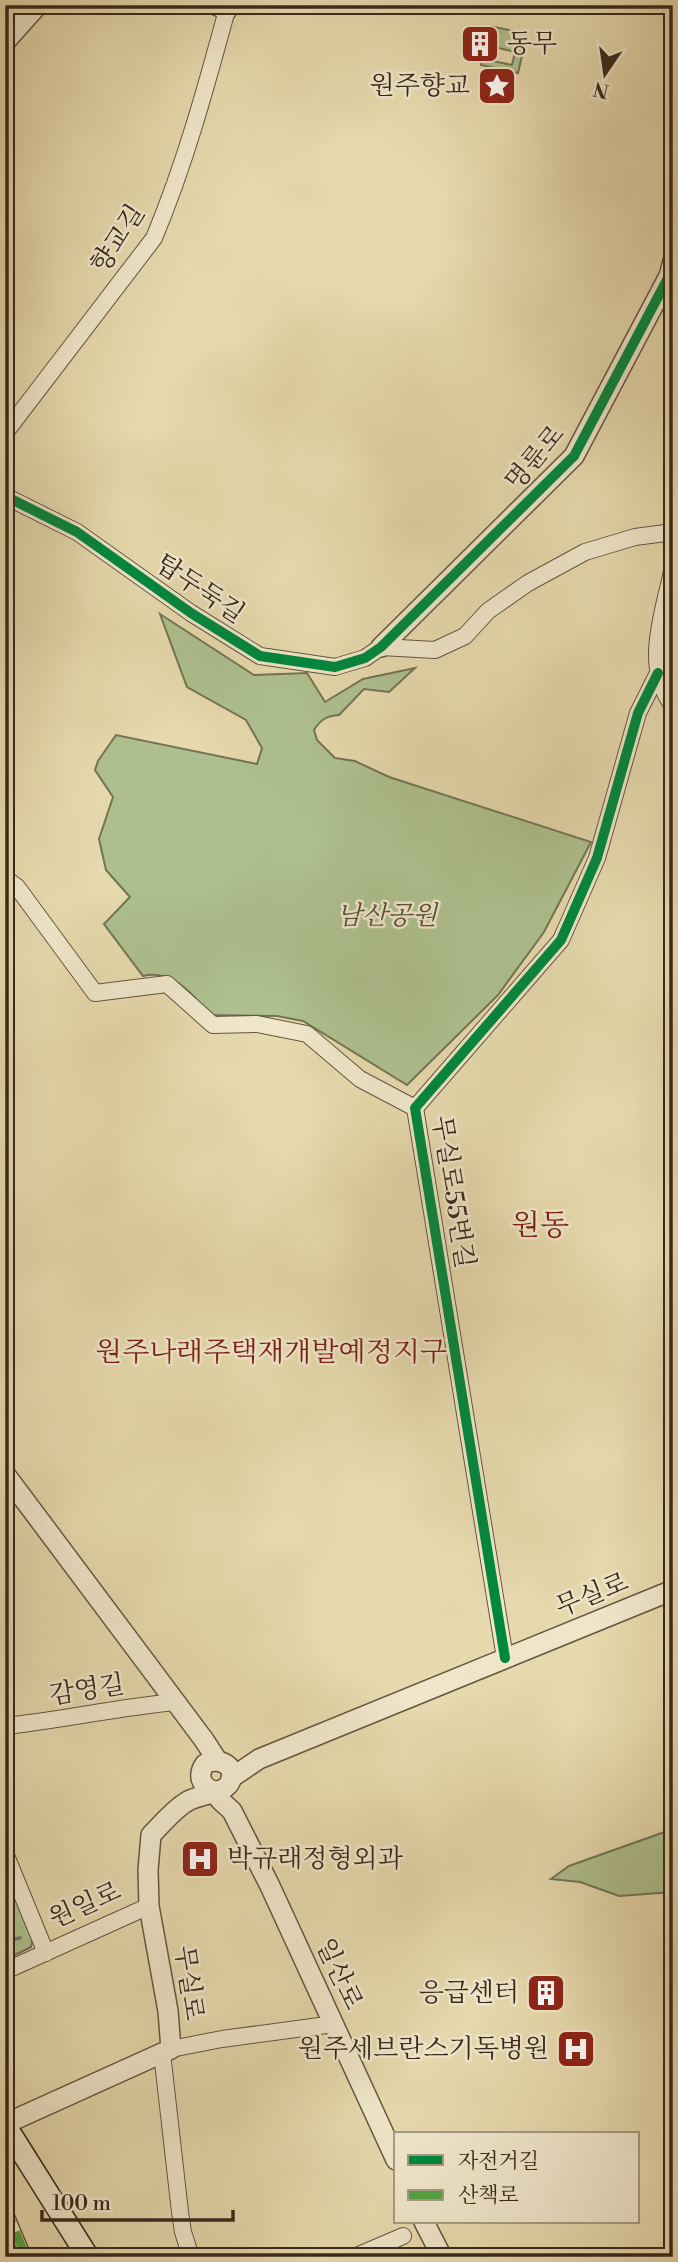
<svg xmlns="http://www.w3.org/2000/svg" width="678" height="2262" font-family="'Libre Bodoni','Noto Serif KR',serif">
  <rect width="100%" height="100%" fill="#e6d9ad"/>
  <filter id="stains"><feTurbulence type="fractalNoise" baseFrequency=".00286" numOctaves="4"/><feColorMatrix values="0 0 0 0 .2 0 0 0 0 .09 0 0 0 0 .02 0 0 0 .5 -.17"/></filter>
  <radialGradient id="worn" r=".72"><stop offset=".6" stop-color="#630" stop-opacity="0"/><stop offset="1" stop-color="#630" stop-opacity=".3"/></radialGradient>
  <!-- green -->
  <g fill="#aec08f" stroke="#737456" stroke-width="2" fill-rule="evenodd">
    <path d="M 490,26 L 527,34 L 518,73 L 481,65 ZM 494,47 L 515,52 L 512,65 L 492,61 Z"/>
    <path d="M 160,614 L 254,675 L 307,673 L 325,702 L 363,679 L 415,668 L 389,692 L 364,689 L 339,715 C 327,716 321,719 314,730 L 317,740 L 335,758 L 355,761 L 389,777 L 591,842 L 544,932 L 498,995 L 407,1085 L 303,1021 L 277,1016 L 210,1015 C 193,994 172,969 143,976 L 104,924 L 130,897 L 106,870 L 99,839 L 113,797 L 95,770 L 98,761 L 116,735 L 257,764 L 262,748 L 246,720 L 187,687 Z"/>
    <path d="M 673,1829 L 673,1892 L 619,1896 L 580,1882 L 551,1879 L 569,1866 Z"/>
    <path d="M 5,1876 L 33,1938 L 31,1947 L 5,1960 L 11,1925 L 5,1913 Z"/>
  </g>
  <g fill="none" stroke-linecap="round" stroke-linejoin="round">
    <!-- stream -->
    <path stroke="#708073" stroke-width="3.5" d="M 5,1939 L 11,1940 L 20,1938"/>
    <!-- pedestrian-tunnel -->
    <path stroke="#c3b690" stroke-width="10" stroke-dasharray="10 5" stroke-linecap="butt" d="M 13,2257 L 19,2254"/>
    <!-- pedestrian casing -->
    <g stroke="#645541" stroke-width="13">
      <path id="pedestrian" d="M 5,2207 L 26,2257"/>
    </g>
    <!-- minor casing -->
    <g stroke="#645541" stroke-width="18">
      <g id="minor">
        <path d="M 5,433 L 154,238 C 185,164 206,87 227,10 L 233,5"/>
        <path d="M 5,496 L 77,532 L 191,613 L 260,656 L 335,667 L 365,658 L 381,647 L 435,650 L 465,636 L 488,611 L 528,583 L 585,552 L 635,537 L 673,532"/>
        <path d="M 673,567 C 664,611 642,666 673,706"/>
        <path d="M 5,878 L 17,887 L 95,993 L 167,984 L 213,1025 L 257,1024 L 307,1034 L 360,1079 L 415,1108"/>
        <path d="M 415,1108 L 505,1658"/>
        <path d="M 415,1108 L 561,940 L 597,858 L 638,713 L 658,673"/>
        <path d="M 5,1726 C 63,1720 119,1707 176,1702"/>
        <path d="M 5,1853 L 46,1953"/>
        <path d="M 5,1971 L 149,1906"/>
        <path d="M 171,2049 L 222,2039 L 334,2024"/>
        <path d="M 162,2053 L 180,2212 L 183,2232 L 191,2257"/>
        <path d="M 354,2257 L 403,2236"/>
      </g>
    </g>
    <!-- tertiary casing -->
    <g stroke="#645541" stroke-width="22">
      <g id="tertiary">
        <path d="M 216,5 L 227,10"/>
        <path d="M 5,14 L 12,5"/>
        <path d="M 5,42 L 38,5"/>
        <path d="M 381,647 L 574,456 L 669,276 L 673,261"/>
        <path d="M 5,1474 L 204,1740 L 217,1760"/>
        <path d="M 231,1778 L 259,1759 L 673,1590"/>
        <path d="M 216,1791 L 220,1800 L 232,1811 L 270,1886 L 396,2160"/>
        <path d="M 5,2124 L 171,2049 L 168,2011 L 149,1906 L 148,1870 L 151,1835 C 163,1823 174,1809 188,1801 C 199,1795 223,1793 229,1784 C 240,1767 219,1756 205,1764 C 197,1775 201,1787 214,1791"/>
        <path d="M 424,2222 L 442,2257"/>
      </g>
    </g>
    <!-- secondary casing -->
    <g stroke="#38291d" stroke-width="24">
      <path id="secondary" d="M 5,2125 L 88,2257"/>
    </g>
    <!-- pedestrian -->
    <use href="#pedestrian" stroke="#efe6ca" stroke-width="10"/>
    <!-- minor -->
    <use href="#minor" stroke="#efe6ca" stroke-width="16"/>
    <!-- tertiary -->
    <use href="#tertiary" stroke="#efe6ca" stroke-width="19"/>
    <!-- secondary -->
    <use href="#secondary" stroke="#efe6ca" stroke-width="21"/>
    <!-- quiet -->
    <path stroke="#53a341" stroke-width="9" stroke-dasharray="18 9" stroke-linecap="butt" d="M 5,2207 L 26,2257"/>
    <!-- cycleway casing -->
    <g stroke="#efe6ca" stroke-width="15">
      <g id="cycleway">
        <path d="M 5,496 L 77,532 L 191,613 L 260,656 L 335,667 L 365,658 L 381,647 L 574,456 L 669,276 L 673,261"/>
        <path d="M 505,1658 L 415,1108 L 561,940 L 597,858 L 638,713 L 658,673"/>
      </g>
    </g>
    <!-- cycleway -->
    <use href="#cycleway" stroke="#00873e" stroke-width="10"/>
  </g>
  <!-- icons -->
  <defs>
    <g id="building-square" transform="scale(2.0125)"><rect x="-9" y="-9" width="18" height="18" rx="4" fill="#8f2418" stroke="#efe6ca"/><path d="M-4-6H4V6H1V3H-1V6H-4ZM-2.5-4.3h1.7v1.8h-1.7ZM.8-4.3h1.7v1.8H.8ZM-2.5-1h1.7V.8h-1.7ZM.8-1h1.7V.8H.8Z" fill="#fff"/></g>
    <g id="sight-square" transform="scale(2.0125)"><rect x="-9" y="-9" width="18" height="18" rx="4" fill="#8f2418" stroke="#efe6ca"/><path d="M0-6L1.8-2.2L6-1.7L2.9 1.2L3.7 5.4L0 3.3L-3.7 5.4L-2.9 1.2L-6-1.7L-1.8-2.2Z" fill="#fff"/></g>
    <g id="hospital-square" transform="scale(2.0125)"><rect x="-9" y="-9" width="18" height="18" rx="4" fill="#8f2418" stroke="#efe6ca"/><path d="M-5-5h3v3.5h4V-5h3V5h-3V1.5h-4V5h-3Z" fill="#fff"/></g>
  </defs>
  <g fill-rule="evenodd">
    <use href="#building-square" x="480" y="44"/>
    <use href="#sight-square" x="497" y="86"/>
    <use href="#hospital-square" x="200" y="1859"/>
    <use href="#building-square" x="546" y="1993"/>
    <use href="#hospital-square" x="576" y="2049"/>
  </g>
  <g text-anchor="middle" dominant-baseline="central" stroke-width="5" stroke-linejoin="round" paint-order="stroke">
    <!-- poi labels -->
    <g font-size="26" fill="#38291d" stroke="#efe6ca" text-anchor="end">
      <text x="507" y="44" text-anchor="start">동무</text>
      <text x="470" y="86">원주향교</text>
      <text x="227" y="1859" text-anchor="start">박규래정형외과</text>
      <text x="519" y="1993">응급센터</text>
      <text x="549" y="2049">원주세브란스기독병원</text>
    </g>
    <!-- street labels -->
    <g font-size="26" fill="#38291d" stroke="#efe6ca">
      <text transform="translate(118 239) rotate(-57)">향교길</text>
      <text transform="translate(535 458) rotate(-50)">명륜로</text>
      <text transform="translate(200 589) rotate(34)">탑두둑길</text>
      <text transform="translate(453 1192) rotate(81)">무실로55번길</text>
      <text transform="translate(592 1595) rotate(-22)">무실로</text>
      <text transform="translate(87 1690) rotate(-9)">감영길</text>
      <text transform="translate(85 1905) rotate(-24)">원일로</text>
      <text transform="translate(339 1974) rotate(65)">일산로</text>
      <text transform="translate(189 1983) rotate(82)">무실로</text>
    </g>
    <!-- park labels -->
    <g font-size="26" font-style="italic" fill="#564f3a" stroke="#efe6ca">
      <text x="387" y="916">남산공원</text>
    </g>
    <!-- neighbourhood labels -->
    <g font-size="28" fill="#7a1f14" stroke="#efe6ca">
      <text x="271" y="1352">원주나래주택재개발예정지구</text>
    </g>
    <!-- quarter labels -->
    <g font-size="30" fill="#7a1f14" stroke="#efe6ca">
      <text x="540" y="1226">원동</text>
    </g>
  </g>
  <!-- margin -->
  <rect width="678" height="2262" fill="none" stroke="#e6d9ad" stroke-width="28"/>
  <rect x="7" y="7" width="664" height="2248" fill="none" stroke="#38291d" stroke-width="3.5"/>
  <rect x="14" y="14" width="650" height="2234" fill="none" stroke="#38291d" stroke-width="2"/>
  <!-- legend -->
  <rect x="394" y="2132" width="245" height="91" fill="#efe6ca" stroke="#a69a85" stroke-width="2"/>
  <rect x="408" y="2155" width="35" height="10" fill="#00873e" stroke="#a69a85" stroke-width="2"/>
  <text x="458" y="2168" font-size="21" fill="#38291d">자전거길</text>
  <rect x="408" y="2190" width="35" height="10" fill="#53a341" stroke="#a69a85" stroke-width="2"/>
  <text x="458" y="2202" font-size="21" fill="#38291d">산책로</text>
  <!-- north arrow -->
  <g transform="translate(605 74) rotate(193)" stroke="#efe6ca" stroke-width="5" paint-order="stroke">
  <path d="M0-5L12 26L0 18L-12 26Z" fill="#38291d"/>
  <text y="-10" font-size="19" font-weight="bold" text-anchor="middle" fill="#38291d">N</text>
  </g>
  <!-- scale -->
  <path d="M42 2210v10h191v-10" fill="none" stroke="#38291d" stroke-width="3.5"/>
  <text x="52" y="2210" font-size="21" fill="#38291d" stroke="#efe6ca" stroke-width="5" paint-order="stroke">100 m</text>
  <rect width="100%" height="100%" filter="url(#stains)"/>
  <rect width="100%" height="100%" fill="url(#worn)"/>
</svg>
